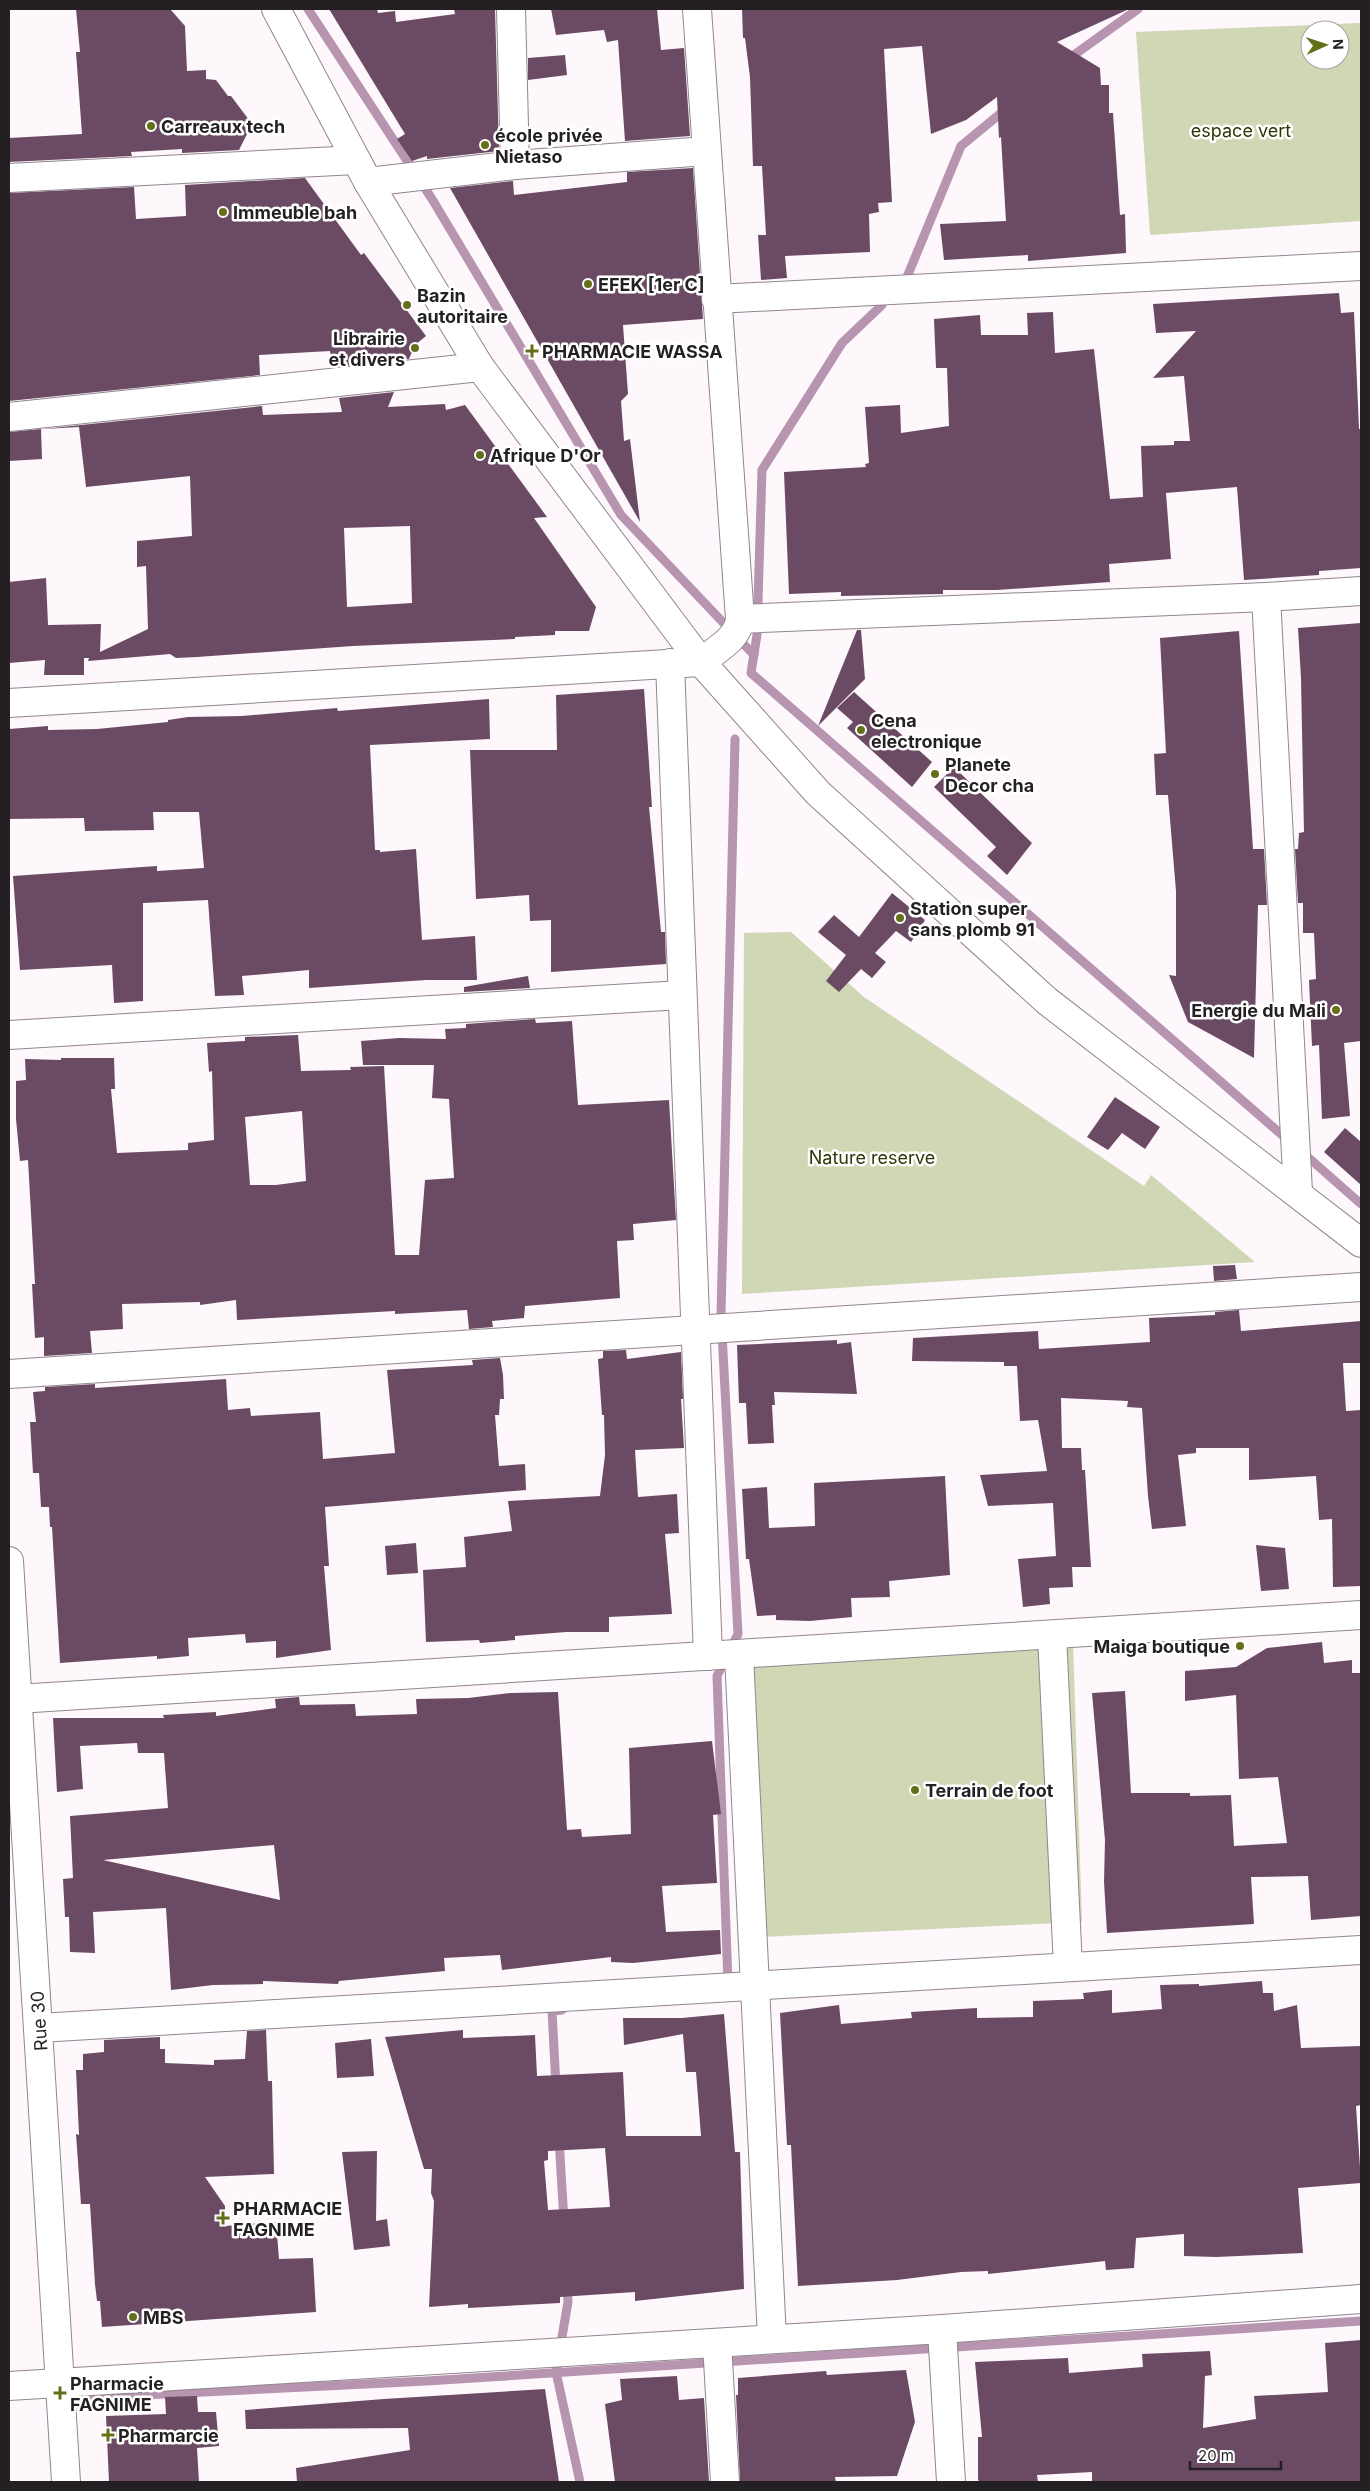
<svg xmlns="http://www.w3.org/2000/svg" width="1370" height="2491" font-family="Inter,sans-serif">
  <rect width="100%" height="100%" fill="#fef7fc"/>
  <!-- green -->
  <g fill="#d0d7b5" fill-rule="evenodd">
    <path d="M 1361,23 L 1361,221 L 1150,235 L 1136,32 ZM 1310,30 L 1340,30 L 1340,60 L 1310,60 Z"/>
    <path d="M 791,932 L 864,997 L 1144,1186 L 1151,1175 L 1255,1262 L 742,1294 L 744,933 Z"/>
    <path d="M 1073,1643 L 1082,1922 L 760,1937 L 746,1659 Z"/>
  </g>
  <g fill="none" stroke-linecap="round" stroke-linejoin="round">
    <!-- stream -->
    <g stroke="#b794af" stroke-width="9">
      <path d="M 308,9 L 432,199 L 621,515 L 754,655"/>
      <path d="M 1067,60 L 1138,9"/>
      <path d="M 907,277 L 961,146 L 1006,109"/>
      <path d="M 882,305 L 842,343 L 762,470 L 757,635 L 751,673 L 1289,1141"/>
      <path d="M 1301,1151 L 1361,1204"/>
      <path d="M 728,1984 L 717,1676 L 738,1634 L 721,1314 L 735,739"/>
      <path d="M 556,2086 L 552,2011 L 562,2010"/>
      <path d="M 559,2139 L 564,2221"/>
      <path d="M 567,2286 L 568,2302 L 556,2372 L 580,2482"/>
      <path d="M 81,2398 L 427,2381 L 1361,2321"/>
    </g>
  </g>
  <!-- building -->
  <g fill="#6a4b63" fill-rule="evenodd">
    <path d="M 76,9 L 170,9 L 185,26 L 187,71 L 206,70 L 206,79 L 216,80 L 228,96 L 231,96 L 252,124 L 239,150 L 182,153 L 182,149 L 131,152 L 132,156 L 9,162 L 9,138 L 82,134 L 76,52 L 80,52 Z"/>
    <path d="M 329,9 L 377,9 L 378,13 L 395,11 L 396,22 L 455,14 L 454,9 L 495,9 L 499,151 L 427,159 L 427,156 L 412,161 L 397,139 L 405,134 Z"/>
    <path d="M 551,9 L 657,9 L 661,50 L 684,48 L 690,136 L 625,141 L 618,40 L 607,42 L 604,30 L 556,35 Z"/>
    <path d="M 742,9 L 1129,9 L 1057,42 L 1100,68 L 1101,85 L 1109,85 L 1109,113 L 1113,113 L 1120,215 L 1125,214 L 1126,253 L 1028,261 L 1028,255 L 944,260 L 940,224 L 1006,221 L 1001,137 L 999,138 L 997,97 L 966,120 L 931,134 L 922,46 L 884,49 L 892,202 L 878,203 L 879,212 L 869,214 L 870,252 L 785,256 L 787,278 L 761,280 L 758,235 L 766,235 L 762,166 L 753,166 L 750,77 L 745,38 L 743,38 Z"/>
    <path d="M 565,55 L 567,75 L 528,80 L 528,58 Z"/>
    <path d="M 693,168 L 703,319 L 623,325 L 628,394 L 621,401 L 624,441 L 630,439 L 640,522 L 450,188 L 513,181 L 514,195 L 627,182 L 627,172 Z"/>
    <path d="M 305,178 L 361,255 L 364,253 L 426,336 L 415,345 L 409,359 L 333,367 L 330,351 L 259,355 L 260,375 L 9,401 L 9,193 L 134,187 L 136,219 L 186,216 L 185,185 Z"/>
    <path d="M 1339,293 L 1341,313 L 1354,312 L 1359,429 L 1361,429 L 1361,568 L 1319,571 L 1319,575 L 1244,580 L 1237,487 L 1166,493 L 1171,559 L 1109,564 L 1110,582 L 997,590 L 943,590 L 943,594 L 841,596 L 841,592 L 789,594 L 784,472 L 866,467 L 865,464 L 869,463 L 865,407 L 900,405 L 901,433 L 949,426 L 947,368 L 936,368 L 934,319 L 980,315 L 981,335 L 1028,335 L 1027,313 L 1053,312 L 1055,353 L 1094,349 L 1110,499 L 1143,497 L 1141,446 L 1174,445 L 1174,441 L 1190,441 L 1184,376 L 1153,378 L 1196,331 L 1156,333 L 1153,304 Z"/>
    <path d="M 394,392 L 388,407 L 445,404 L 446,410 L 465,405 L 547,517 L 534,518 L 596,607 L 589,631 L 555,631 L 555,635 L 515,637 L 515,639 L 353,646 L 197,657 L 176,658 L 170,654 L 159,655 L 88,661 L 89,658 L 84,658 L 84,675 L 44,675 L 45,660 L 9,663 L 9,582 L 46,578 L 48,625 L 101,624 L 100,652 L 148,629 L 146,566 L 137,567 L 137,541 L 192,536 L 190,476 L 86,487 L 79,427 L 43,429 L 262,406 L 263,415 L 342,412 L 339,398 ZM 410,526 L 412,603 L 347,607 L 344,528 Z"/>
    <path d="M 41,429 L 42,459 L 9,461 L 9,432 Z"/>
    <path d="M 1361,623 L 1361,1041 L 1344,1043 L 1350,1116 L 1322,1119 L 1319,1045 L 1312,1046 L 1309,980 L 1316,979 L 1314,933 L 1303,933 L 1303,903 L 1298,903 L 1295,849 L 1298,849 L 1299,833 L 1304,832 L 1301,678 L 1298,628 Z"/>
    <path d="M 857,630 L 861,630 L 865,679 L 818,726 Z"/>
    <path d="M 1239,631 L 1253,849 L 1264,849 L 1267,905 L 1258,905 L 1254,1058 L 1188,1022 L 1169,975 L 1176,976 L 1176,891 L 1168,795 L 1156,795 L 1154,754 L 1166,753 L 1160,638 Z"/>
    <path d="M 644,689 L 652,807 L 649,807 L 661,932 L 665,932 L 666,964 L 551,972 L 551,920 L 530,921 L 529,895 L 476,899 L 470,750 L 557,750 L 556,695 Z"/>
    <path d="M 854,692 L 932,762 L 912,787 L 847,728 L 853,722 L 837,708 Z"/>
    <path d="M 489,699 L 490,739 L 370,745 L 375,850 L 380,850 L 380,852 L 416,849 L 422,940 L 475,936 L 477,980 L 426,980 L 309,988 L 309,970 L 242,976 L 244,995 L 215,996 L 208,900 L 143,903 L 143,1001 L 114,1003 L 112,965 L 20,970 L 13,876 L 157,866 L 157,871 L 204,868 L 199,812 L 153,812 L 154,830 L 85,831 L 84,818 L 9,819 L 9,729 L 48,726 L 48,730 L 97,729 L 168,722 L 168,720 L 188,717 L 242,716 L 337,708 L 338,711 Z"/>
    <path d="M 954,767 L 1032,843 L 1007,875 L 987,856 L 996,847 L 934,787 Z"/>
    <path d="M 892,893 L 925,920 L 911,942 L 896,931 L 875,953 L 886,962 L 872,978 L 861,969 L 839,992 L 826,981 L 846,955 L 818,932 L 834,915 L 859,937 Z"/>
    <path d="M 528,976 L 530,988 L 464,992 L 464,987 Z"/>
    <path d="M 535,1019 L 536,1023 L 572,1021 L 578,1105 L 669,1100 L 676,1220 L 633,1224 L 634,1240 L 617,1241 L 620,1298 L 525,1306 L 524,1318 L 492,1321 L 493,1327 L 469,1329 L 467,1310 L 395,1314 L 395,1311 L 237,1320 L 236,1300 L 200,1305 L 200,1302 L 122,1304 L 123,1329 L 90,1331 L 92,1353 L 44,1356 L 44,1337 L 35,1338 L 32,1284 L 35,1284 L 28,1160 L 20,1161 L 16,1119 L 16,1081 L 26,1080 L 25,1059 L 61,1060 L 61,1058 L 114,1058 L 115,1089 L 111,1089 L 117,1153 L 188,1150 L 188,1143 L 214,1140 L 212,1071 L 209,1072 L 207,1043 L 245,1041 L 245,1037 L 298,1035 L 301,1071 L 351,1070 L 350,1067 L 384,1066 L 395,1255 L 419,1255 L 425,1180 L 454,1178 L 449,1099 L 432,1098 L 434,1065 L 363,1065 L 361,1041 L 399,1038 L 446,1039 L 445,1029 L 466,1028 L 466,1024 ZM 302,1111 L 306,1181 L 276,1185 L 250,1185 L 245,1117 Z"/>
    <path d="M 1115,1097 L 1160,1127 L 1145,1149 L 1122,1133 L 1108,1150 L 1087,1137 Z"/>
    <path d="M 1345,1128 L 1361,1142 L 1361,1185 L 1324,1152 Z"/>
    <path d="M 1235,1265 L 1237,1279 L 1214,1281 L 1213,1266 Z"/>
    <path d="M 1239,1310 L 1241,1331 L 1361,1321 L 1361,1363 L 1343,1363 L 1346,1411 L 1361,1410 L 1361,1586 L 1333,1587 L 1332,1519 L 1319,1520 L 1316,1476 L 1249,1480 L 1249,1448 L 1196,1448 L 1196,1453 L 1178,1455 L 1186,1526 L 1152,1529 L 1148,1496 L 1142,1408 L 1127,1407 L 1128,1401 L 1061,1398 L 1062,1448 L 1081,1448 L 1082,1470 L 1085,1470 L 1091,1567 L 1072,1567 L 1073,1587 L 1049,1588 L 1050,1604 L 1023,1607 L 1018,1559 L 1056,1556 L 1053,1503 L 988,1506 L 980,1475 L 1047,1471 L 1038,1420 L 1020,1421 L 1017,1366 L 1004,1366 L 1004,1362 L 912,1361 L 913,1338 L 1038,1331 L 1039,1349 L 1150,1342 L 1149,1318 L 1215,1315 L 1215,1312 Z"/>
    <path d="M 837,1340 L 837,1344 L 851,1342 L 857,1394 L 774,1392 L 775,1405 L 772,1405 L 774,1443 L 748,1444 L 746,1403 L 739,1403 L 737,1345 Z"/>
    <path d="M 626,1350 L 627,1359 L 681,1352 L 683,1399 L 681,1399 L 684,1448 L 635,1450 L 638,1497 L 677,1494 L 679,1533 L 665,1534 L 672,1614 L 609,1617 L 609,1632 L 566,1632 L 515,1636 L 515,1640 L 480,1643 L 479,1640 L 426,1642 L 423,1570 L 466,1567 L 464,1537 L 512,1531 L 508,1501 L 600,1496 L 605,1455 L 604,1415 L 602,1415 L 598,1359 L 603,1358 L 603,1351 Z"/>
    <path d="M 500,1358 L 503,1375 L 504,1399 L 500,1399 L 499,1415 L 495,1415 L 499,1466 L 525,1464 L 526,1490 L 325,1507 L 329,1566 L 324,1566 L 331,1650 L 276,1658 L 276,1641 L 246,1643 L 245,1634 L 188,1638 L 189,1656 L 157,1659 L 157,1656 L 60,1663 L 52,1527 L 50,1527 L 49,1507 L 41,1507 L 39,1473 L 33,1473 L 30,1422 L 36,1422 L 33,1392 L 45,1391 L 45,1387 L 95,1384 L 95,1388 L 226,1379 L 228,1410 L 250,1408 L 251,1416 L 320,1412 L 323,1459 L 395,1453 L 387,1370 L 473,1365 L 472,1360 Z"/>
    <path d="M 945,1476 L 950,1575 L 889,1581 L 890,1597 L 851,1598 L 852,1617 L 810,1621 L 776,1620 L 776,1615 L 757,1616 L 749,1559 L 746,1559 L 742,1489 L 767,1487 L 769,1528 L 815,1526 L 814,1483 Z"/>
    <path d="M 416,1543 L 418,1573 L 387,1575 L 385,1546 Z"/>
    <path d="M 1256,1545 L 1285,1548 L 1289,1589 L 1261,1591 Z"/>
    <path d="M 1322,1642 L 1324,1663 L 1352,1660 L 1352,1673 L 1361,1673 L 1361,1916 L 1311,1920 L 1308,1876 L 1251,1877 L 1254,1924 L 1107,1933 L 1104,1882 L 1105,1840 L 1092,1693 L 1125,1691 L 1131,1793 L 1190,1793 L 1190,1796 L 1231,1795 L 1234,1846 L 1287,1843 L 1278,1777 L 1239,1779 L 1236,1695 L 1185,1701 L 1185,1671 L 1236,1667 L 1267,1648 Z"/>
    <path d="M 558,1692 L 567,1830 L 581,1829 L 582,1837 L 631,1834 L 629,1748 L 712,1741 L 721,1814 L 713,1815 L 717,1883 L 662,1886 L 666,1932 L 720,1930 L 721,1954 L 633,1963 L 611,1962 L 611,1957 L 502,1970 L 500,1955 L 444,1958 L 445,1971 L 339,1981 L 338,1984 L 263,1981 L 263,1984 L 213,1985 L 171,1990 L 166,1908 L 93,1912 L 95,1953 L 70,1952 L 69,1917 L 65,1917 L 63,1879 L 73,1878 L 70,1816 L 168,1808 L 164,1753 L 138,1753 L 137,1743 L 80,1746 L 83,1789 L 57,1792 L 53,1718 L 164,1718 L 163,1715 L 216,1712 L 216,1716 L 276,1708 L 275,1699 L 299,1697 L 300,1705 L 355,1704 L 356,1716 L 417,1714 L 416,1699 L 468,1698 L 511,1693 ZM 274,1845 L 280,1900 L 103,1860 Z"/>
    <path d="M 1262,1981 L 1263,1993 L 1273,1993 L 1274,2011 L 1297,2005 L 1301,2048 L 1361,2046 L 1361,2105 L 1356,2106 L 1361,2183 L 1298,2188 L 1303,2253 L 1216,2257 L 1184,2256 L 1184,2234 L 1136,2238 L 1134,2268 L 1106,2270 L 1105,2261 L 988,2274 L 988,2271 L 961,2272 L 897,2280 L 798,2286 L 791,2145 L 787,2145 L 780,2013 L 839,2005 L 841,2024 L 912,2018 L 911,2012 L 977,2008 L 977,2018 L 1033,2017 L 1033,2001 L 1084,1999 L 1083,1993 L 1112,1990 L 1112,2013 L 1162,2009 L 1160,1985 L 1199,1984 L 1199,1986 Z"/>
    <path d="M 724,2014 L 735,2152 L 740,2152 L 744,2289 L 635,2301 L 635,2292 L 560,2297 L 560,2303 L 468,2308 L 468,2304 L 429,2307 L 434,2201 L 431,2193 L 432,2169 L 424,2169 L 385,2037 L 463,2030 L 463,2038 L 535,2035 L 537,2076 L 623,2072 L 626,2136 L 701,2136 L 696,2072 L 686,2072 L 683,2034 L 624,2045 L 623,2018 L 682,2018 ZM 605,2148 L 610,2207 L 548,2210 L 544,2161 L 548,2160 L 548,2151 Z"/>
    <path d="M 266,2030 L 268,2081 L 272,2081 L 274,2174 L 205,2177 L 225,2206 L 225,2226 L 276,2222 L 279,2259 L 313,2258 L 316,2312 L 102,2327 L 100,2301 L 97,2301 L 95,2284 L 90,2204 L 81,2204 L 76,2134 L 79,2135 L 76,2070 L 83,2070 L 83,2054 L 104,2052 L 104,2040 L 160,2037 L 160,2049 L 165,2049 L 165,2063 L 214,2065 L 214,2060 L 245,2059 L 247,2031 Z"/>
    <path d="M 371,2039 L 374,2076 L 337,2078 L 335,2043 Z"/>
    <path d="M 377,2151 L 376,2221 L 387,2219 L 390,2246 L 354,2250 L 342,2152 Z"/>
    <path d="M 1361,2340 L 1361,2481 L 1092,2482 L 1092,2472 L 1037,2475 L 1038,2482 L 979,2482 L 978,2479 L 978,2437 L 982,2437 L 975,2362 L 1068,2358 L 1069,2373 L 1143,2367 L 1142,2354 L 1210,2351 L 1212,2375 L 1205,2376 L 1203,2428 L 1256,2419 L 1254,2396 L 1328,2392 L 1325,2343 Z"/>
    <path d="M 906,2370 L 915,2422 L 897,2476 L 835,2477 L 836,2482 L 740,2482 L 736,2395 L 738,2395 L 738,2378 L 826,2371 L 827,2375 Z"/>
    <path d="M 677,2376 L 679,2400 L 704,2398 L 709,2482 L 615,2482 L 605,2404 L 622,2400 L 620,2379 Z"/>
    <path d="M 545,2389 L 559,2482 L 297,2482 L 296,2468 L 410,2450 L 408,2428 L 246,2429 L 245,2410 L 384,2399 Z"/>
    <path d="M 197,2396 L 198,2412 L 216,2412 L 219,2446 L 197,2448 L 199,2482 L 109,2482 L 106,2416 L 166,2414 L 165,2397 Z"/>
  </g>
  <g fill="none" stroke-linecap="round" stroke-linejoin="round">
    <!-- minor casing -->
    <g stroke="#90868e" stroke-width="30">
      <g id="minor">
        <path d="M 276,9 L 368,182 L 480,367 L 701,662 L 818,793 L 1047,1001 L 1361,1243"/>
        <path d="M 511,9 L 515,165"/>
        <path d="M 9,178 L 356,160"/>
        <path d="M 368,182 L 515,165 L 706,151"/>
        <path d="M 716,299 L 1361,266"/>
        <path d="M 9,417 L 480,367"/>
        <path d="M 1266,597 L 1298,1192"/>
        <path d="M 740,619 L 1266,597 L 1361,591"/>
        <path d="M 670,663 L 708,1656"/>
        <path d="M 9,703 L 701,662 C 717,649 738,639 740,619 L 697,9"/>
        <path d="M 9,1035 L 682,995"/>
        <path d="M 9,1374 L 1361,1287"/>
        <path d="M 1052,1635 L 1068,1967"/>
        <path d="M 739,1655 L 772,2339"/>
        <path d="M 17,1699 L 1361,1615"/>
        <path d="M 39,2028 L 1361,1950"/>
        <path d="M 942,2329 L 951,2482"/>
        <path d="M 717,2343 L 725,2482"/>
        <path d="M 9,2386 L 942,2329 L 1361,2299"/>
      </g>
    </g>
    <!-- major casing -->
    <g stroke="#90868e" stroke-width="30">
      <path id="major" d="M 9,1561 L 66,2482"/>
    </g>
    <!-- minor -->
    <use href="#minor" stroke="#fff" stroke-width="28"/>
    <!-- major -->
    <use href="#major" stroke="#fff" stroke-width="28"/>
  </g>
  <!-- markers -->
  <g fill="#647019" stroke="#fff" stroke-width="2">
    <circle cx="151" cy="126" r="5"/>
    <circle cx="485" cy="145" r="5"/>
    <circle cx="223" cy="212" r="5"/>
    <circle cx="588" cy="284" r="5"/>
    <circle cx="407" cy="305" r="5"/>
    <circle cx="415" cy="348" r="5"/>
    <path d="M529.5 343.5h5v5h5v5h-5v5h-5v-5h-5v-5h5z"/>
    <circle cx="480" cy="455" r="5"/>
    <circle cx="861" cy="730" r="5"/>
    <circle cx="935" cy="774" r="5"/>
    <circle cx="900" cy="918" r="5"/>
    <circle cx="1336" cy="1010" r="5"/>
    <circle cx="1240" cy="1646" r="5"/>
    <circle cx="915" cy="1790" r="5"/>
    <path d="M220.5 2210.5h5v5h5v5h-5v5h-5v-5h-5v-5h5z"/>
    <circle cx="133" cy="2317" r="5"/>
    <path d="M57.5 2385.5h5v5h5v5h-5v5h-5v-5h-5v-5h5z"/>
    <path d="M105.5 2427.5h5v5h5v5h-5v5h-5v-5h-5v-5h5z"/>
  </g>
  <g text-anchor="middle" dominant-baseline="central" stroke-width="5" stroke-linejoin="round" paint-order="stroke">
    <!-- poi labels -->
    <g font-size="18" font-weight="bold" fill="#231f22" stroke="#fff" text-anchor="start">
      <text x="161" y="126">Carreaux tech</text>
      <text x="495" y="135">école privée<tspan x="495" dy="21">Nietaso</tspan></text>
      <text x="233" y="212">Immeuble bah</text>
      <text x="598" y="284">EFEK [1er C]</text>
      <text x="417" y="295">Bazin<tspan x="417" dy="21">autoritaire</tspan></text>
      <text x="405" y="338" text-anchor="end">Librairie<tspan x="405" dy="21">et divers</tspan></text>
      <text x="542" y="351">PHARMACIE WASSA</text>
      <text x="490" y="455">Afrique D'Or</text>
      <text x="871" y="720">Cena<tspan x="871" dy="21">electronique</tspan></text>
      <text x="945" y="764">Planete<tspan x="945" dy="21">Decor cha</tspan></text>
      <text x="910" y="908">Station super<tspan x="910" dy="21">sans plomb 91</tspan></text>
      <text x="1326" y="1010" text-anchor="end">Energie du Mali</text>
      <text x="1230" y="1646" text-anchor="end">Maiga boutique</text>
      <text x="925" y="1790">Terrain de foot</text>
      <text x="233" y="2208">PHARMACIE<tspan x="233" dy="21">FAGNIME</tspan></text>
      <text x="143" y="2317">MBS</text>
      <text x="70" y="2383">Pharmacie<tspan x="70" dy="21">FAGNIME</tspan></text>
      <text x="118" y="2435">Pharmarcie</text>
    </g>
    <!-- park labels -->
    <g font-size="18" fill="#303705" stroke="#fff">
      <text x="1241" y="130">espace vert</text>
      <text x="872" y="1157">Nature reserve</text>
    </g>
    <!-- street labels -->
    <g font-size="18" fill="#231f22" stroke="#fff">
      <text transform="translate(39 2021) rotate(-94)">Rue 30</text>
    </g>
  </g>
  <!-- border -->
  <rect width="1370" height="2491" fill="none" stroke="#231f22" stroke-width="20"/>
  <!-- north arrow -->
  <g transform="translate(1325 45) rotate(87)"><circle r="24" fill="#ffffff" stroke="#a7a5a7"/>
  <path d="M0-4L9 19L0 12L-9 19Z" fill="#647019"/>
  <text y="-8" font-size="14" font-weight="bold" text-anchor="middle" fill="#231f22">N</text>
  </g>
  <!-- scale -->
  <path d="M1190 2461v8h91v-8" fill="none" stroke="#231f22" stroke-width="2.5"/>
  <text x="1198" y="2461" font-size="15" fill="#231f22" stroke="#ffffff" stroke-width="4" paint-order="stroke">20 m</text>
</svg>
